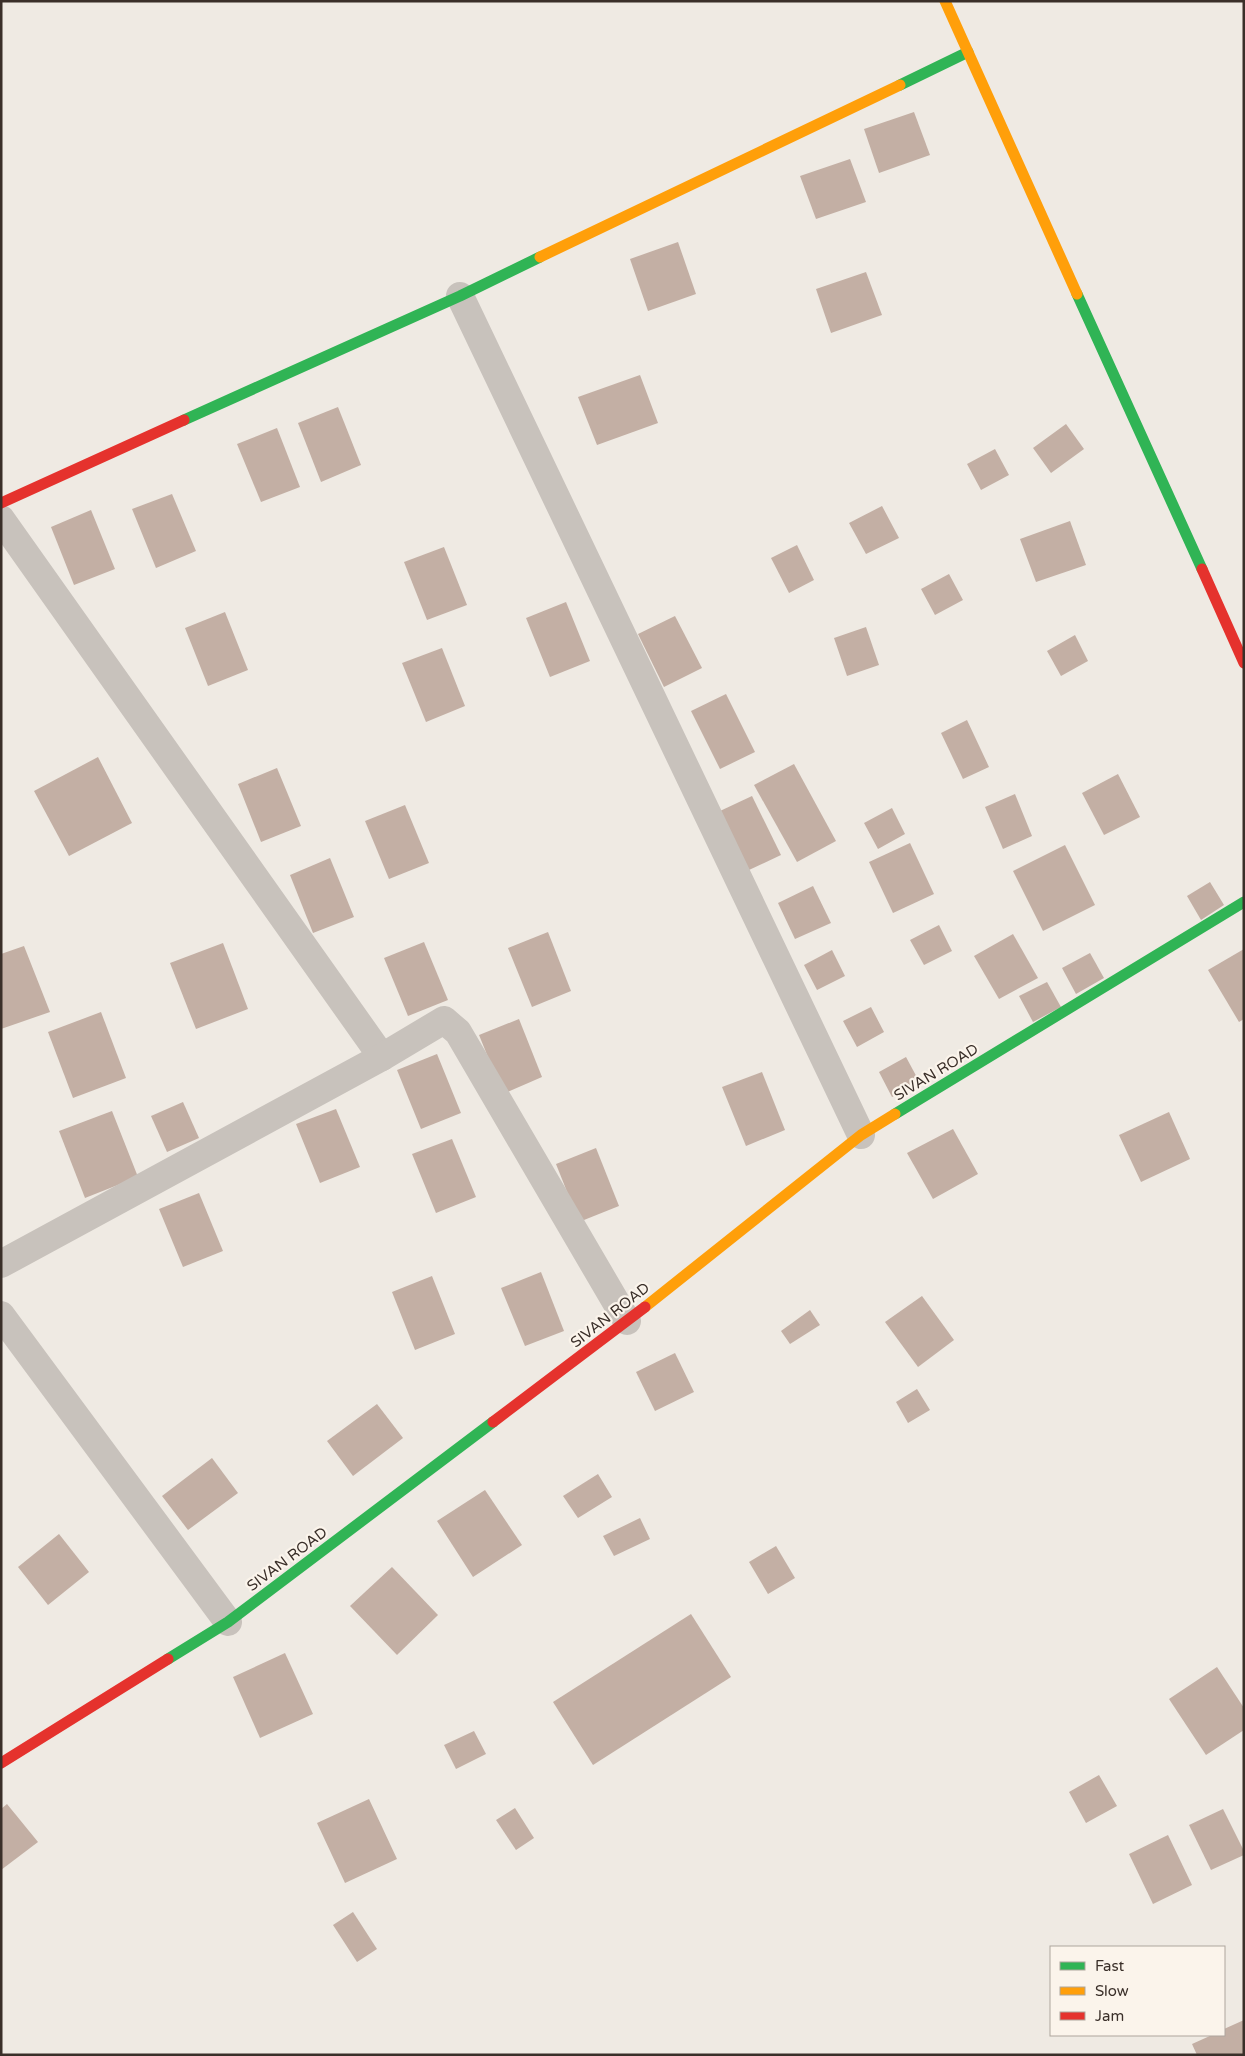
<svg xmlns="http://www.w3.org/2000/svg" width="1245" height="2056" font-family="'Varela Round',sans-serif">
  <rect width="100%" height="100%" fill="#efeae3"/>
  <!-- building -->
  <g fill="#c3afa4">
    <path d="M 914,112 L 930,155 L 879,173 L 864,129 Z"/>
    <path d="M 850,159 L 866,202 L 816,219 L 800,176 Z"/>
    <path d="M 678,242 L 696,294 L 648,311 L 630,259 Z"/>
    <path d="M 866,272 L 882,315 L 831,333 L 816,289 Z"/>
    <path d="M 640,375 L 658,423 L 597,445 L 578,397 Z"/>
    <path d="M 338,407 L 361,465 L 321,482 L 298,423 Z"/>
    <path d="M 1066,424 L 1084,449 L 1051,473 L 1033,448 Z"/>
    <path d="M 277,428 L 300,487 L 261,502 L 237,444 Z"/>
    <path d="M 995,449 L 1009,475 L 981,490 L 967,464 Z"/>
    <path d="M 172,494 L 196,551 L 156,568 L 132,509 Z"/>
    <path d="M 882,506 L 899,538 L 866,554 L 849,523 Z"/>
    <path d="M 91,510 L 115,569 L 74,585 L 51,527 Z"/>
    <path d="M 1070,521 L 1086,565 L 1036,582 L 1020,539 Z"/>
    <path d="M 797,545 L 814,580 L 789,593 L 771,558 Z"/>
    <path d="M 444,547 L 467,605 L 427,620 L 404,562 Z"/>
    <path d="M 949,574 L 963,600 L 935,615 L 921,589 Z"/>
    <path d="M 566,602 L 590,661 L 550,677 L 526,618 Z"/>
    <path d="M 225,612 L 248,670 L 208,686 L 185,628 Z"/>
    <path d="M 675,616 L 702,668 L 664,687 L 638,634 Z"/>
    <path d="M 866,627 L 879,665 L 847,676 L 834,638 Z"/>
    <path d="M 1075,635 L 1088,661 L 1061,676 L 1047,651 Z"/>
    <path d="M 442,648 L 465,706 L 426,722 L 402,663 Z"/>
    <path d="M 726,694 L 755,752 L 720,769 L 691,711 Z"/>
    <path d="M 967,720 L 989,767 L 963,779 L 941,733 Z"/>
    <path d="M 98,757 L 132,823 L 69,856 L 34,791 Z"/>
    <path d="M 794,764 L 836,841 L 797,862 L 754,785 Z"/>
    <path d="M 277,768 L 301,826 L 261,842 L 238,784 Z"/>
    <path d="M 1118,774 L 1140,817 L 1104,835 L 1082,793 Z"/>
    <path d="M 1015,794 L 1032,836 L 1003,849 L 985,807 Z"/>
    <path d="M 752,796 L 781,855 L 749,870 L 720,811 Z"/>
    <path d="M 405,805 L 429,863 L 389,879 L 365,821 Z"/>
    <path d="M 892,808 L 905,834 L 878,849 L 864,823 Z"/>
    <path d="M 910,843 L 934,894 L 893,913 L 869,862 Z"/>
    <path d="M 1065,845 L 1095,905 L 1043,931 L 1013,871 Z"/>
    <path d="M 330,858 L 354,917 L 313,933 L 290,875 Z"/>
    <path d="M 1210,882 L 1224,905 L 1201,920 L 1187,896 Z"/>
    <path d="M 813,886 L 831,923 L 795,939 L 778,903 Z"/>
    <path d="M 939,925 L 952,951 L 924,965 L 910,940 Z"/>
    <path d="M 548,932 L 571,991 L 532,1007 L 508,948 Z"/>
    <path d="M 1013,934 L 1038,978 L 999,999 L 974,956 Z"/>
    <path d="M 424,942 L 448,1000 L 408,1016 L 384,958 Z"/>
    <path d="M 223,943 L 248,1009 L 196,1029 L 170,963 Z"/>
    <path d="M 24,946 L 50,1012 L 1,1029 L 1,954 Z"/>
    <path d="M 1244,949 L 1244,1019 L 1239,1022 L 1208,970 Z"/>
    <path d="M 832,950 L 845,976 L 817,990 L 804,965 Z"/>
    <path d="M 1090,953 L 1104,978 L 1076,994 L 1062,968 Z"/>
    <path d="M 1047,982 L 1061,1007 L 1033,1022 L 1019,996 Z"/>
    <path d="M 871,1007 L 884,1032 L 857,1047 L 843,1021 Z"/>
    <path d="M 101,1012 L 126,1078 L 73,1098 L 48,1032 Z"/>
    <path d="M 519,1019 L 542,1077 L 503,1094 L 479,1035 Z"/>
    <path d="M 437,1054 L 461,1113 L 421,1129 L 397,1070 Z"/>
    <path d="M 906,1057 L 920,1083 L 892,1097 L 879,1072 Z"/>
    <path d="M 762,1072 L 785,1130 L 746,1146 L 722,1087 Z"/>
    <path d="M 183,1102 L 199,1138 L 167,1152 L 151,1116 Z"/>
    <path d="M 336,1109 L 360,1167 L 320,1183 L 296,1124 Z"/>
    <path d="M 112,1111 L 138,1177 L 85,1198 L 59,1131 Z"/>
    <path d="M 1169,1112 L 1190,1159 L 1141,1182 L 1119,1135 Z"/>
    <path d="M 953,1129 L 978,1174 L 933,1199 L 907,1153 Z"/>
    <path d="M 452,1139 L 476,1197 L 436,1213 L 412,1154 Z"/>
    <path d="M 596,1148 L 619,1206 L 579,1222 L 556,1164 Z"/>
    <path d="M 199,1193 L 223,1251 L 183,1267 L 159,1209 Z"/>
    <path d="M 541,1272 L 564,1331 L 525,1346 L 501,1288 Z"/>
    <path d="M 432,1276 L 455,1334 L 415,1350 L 392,1292 Z"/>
    <path d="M 922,1296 L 954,1340 L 918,1367 L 885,1322 Z"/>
    <path d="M 810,1310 L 820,1325 L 790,1344 L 781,1331 Z"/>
    <path d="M 675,1353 L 694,1392 L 655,1411 L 636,1372 Z"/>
    <path d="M 917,1389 L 930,1410 L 908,1423 L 896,1402 Z"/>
    <path d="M 377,1404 L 403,1438 L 353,1476 L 327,1441 Z"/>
    <path d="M 212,1458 L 238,1493 L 188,1530 L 162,1496 Z"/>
    <path d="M 598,1474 L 612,1497 L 578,1518 L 563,1496 Z"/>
    <path d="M 485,1490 L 522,1545 L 473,1577 L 437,1521 Z"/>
    <path d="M 640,1518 L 650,1539 L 614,1556 L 603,1536 Z"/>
    <path d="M 59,1534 L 89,1572 L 48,1605 L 18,1567 Z"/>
    <path d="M 776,1546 L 795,1578 L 768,1594 L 749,1562 Z"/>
    <path d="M 392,1567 L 438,1615 L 397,1655 L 350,1606 Z"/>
    <path d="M 691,1614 L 731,1677 L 593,1765 L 553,1702 Z"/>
    <path d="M 285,1653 L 313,1714 L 260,1738 L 233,1677 Z"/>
    <path d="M 1217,1667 L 1244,1708 L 1244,1730 L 1206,1755 L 1169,1699 Z"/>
    <path d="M 474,1731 L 486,1754 L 456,1769 L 444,1745 Z"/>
    <path d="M 1099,1775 L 1117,1806 L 1086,1823 L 1069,1792 Z"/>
    <path d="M 369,1799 L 397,1859 L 345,1883 L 317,1823 Z"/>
    <path d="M 7,1804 L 38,1842 L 1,1870 L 1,1809 Z"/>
    <path d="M 515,1808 L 534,1838 L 516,1850 L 496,1820 Z"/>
    <path d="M 1223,1809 L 1244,1851 L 1244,1855 L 1211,1870 L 1189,1825 Z"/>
    <path d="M 1168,1835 L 1192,1885 L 1153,1904 L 1129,1854 Z"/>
    <path d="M 353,1912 L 377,1949 L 357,1962 L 333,1925 Z"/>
    <path d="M 1244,2020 L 1244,2055 L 1197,2055 L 1192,2044 L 1212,2035 L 1224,2035 L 1224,2029 Z"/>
  </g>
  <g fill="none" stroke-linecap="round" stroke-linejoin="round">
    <!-- street -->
    <g stroke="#c8c2bc" stroke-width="28">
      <path d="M 460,296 L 861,1135"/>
      <path d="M 1,519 L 382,1057"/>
      <path d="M 1,1264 L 382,1057 L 444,1020 L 458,1032 L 627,1321"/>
      <path d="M 1,1315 L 228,1622"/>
    </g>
    <!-- fast -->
    <g stroke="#30b455" stroke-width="11">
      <path d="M 900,85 L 968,52"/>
      <path d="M 1077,294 L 1202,569"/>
      <path d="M 184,420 L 460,296 L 540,257"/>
      <path d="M 895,1114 L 1244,902"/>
      <path d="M 168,1659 L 228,1622 L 493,1422"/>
    </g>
    <!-- slow -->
    <g stroke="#ff9f0a" stroke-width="11">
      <path d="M 945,1 L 1077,294"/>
      <path d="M 540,257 L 900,85"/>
      <path d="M 645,1307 L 861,1135 L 895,1114"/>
    </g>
    <!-- jam -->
    <g stroke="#e5322d" stroke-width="11">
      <path d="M 1,503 L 184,420"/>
      <path d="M 1202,569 L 1244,663"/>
      <path d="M 493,1422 L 645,1307"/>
      <path d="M 1,1763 L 168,1659"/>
    </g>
  </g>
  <g text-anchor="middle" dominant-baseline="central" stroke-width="4.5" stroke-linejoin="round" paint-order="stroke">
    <!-- street labels -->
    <g font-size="15" fill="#3a2f29" stroke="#fbf4eb">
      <text transform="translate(936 1072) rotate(-31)">SIVAN ROAD</text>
      <text transform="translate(610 1315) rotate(-38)">SIVAN ROAD</text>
      <text transform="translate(287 1559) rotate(-37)">SIVAN ROAD</text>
    </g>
  </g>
  <!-- border -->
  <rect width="1245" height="2056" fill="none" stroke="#3a2f29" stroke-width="5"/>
  <!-- legend -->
  <rect x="1050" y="1946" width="175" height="90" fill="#fbf4eb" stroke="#aea59d"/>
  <rect x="1060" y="1962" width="25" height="8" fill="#30b455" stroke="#aea59d"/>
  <text x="1095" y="1971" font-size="15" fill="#3a2f29">Fast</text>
  <rect x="1060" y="1987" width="25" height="8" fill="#ff9f0a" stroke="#aea59d"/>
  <text x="1095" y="1996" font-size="15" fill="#3a2f29">Slow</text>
  <rect x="1060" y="2012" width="25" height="8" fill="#e5322d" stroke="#aea59d"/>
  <text x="1095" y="2021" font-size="15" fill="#3a2f29">Jam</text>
</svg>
